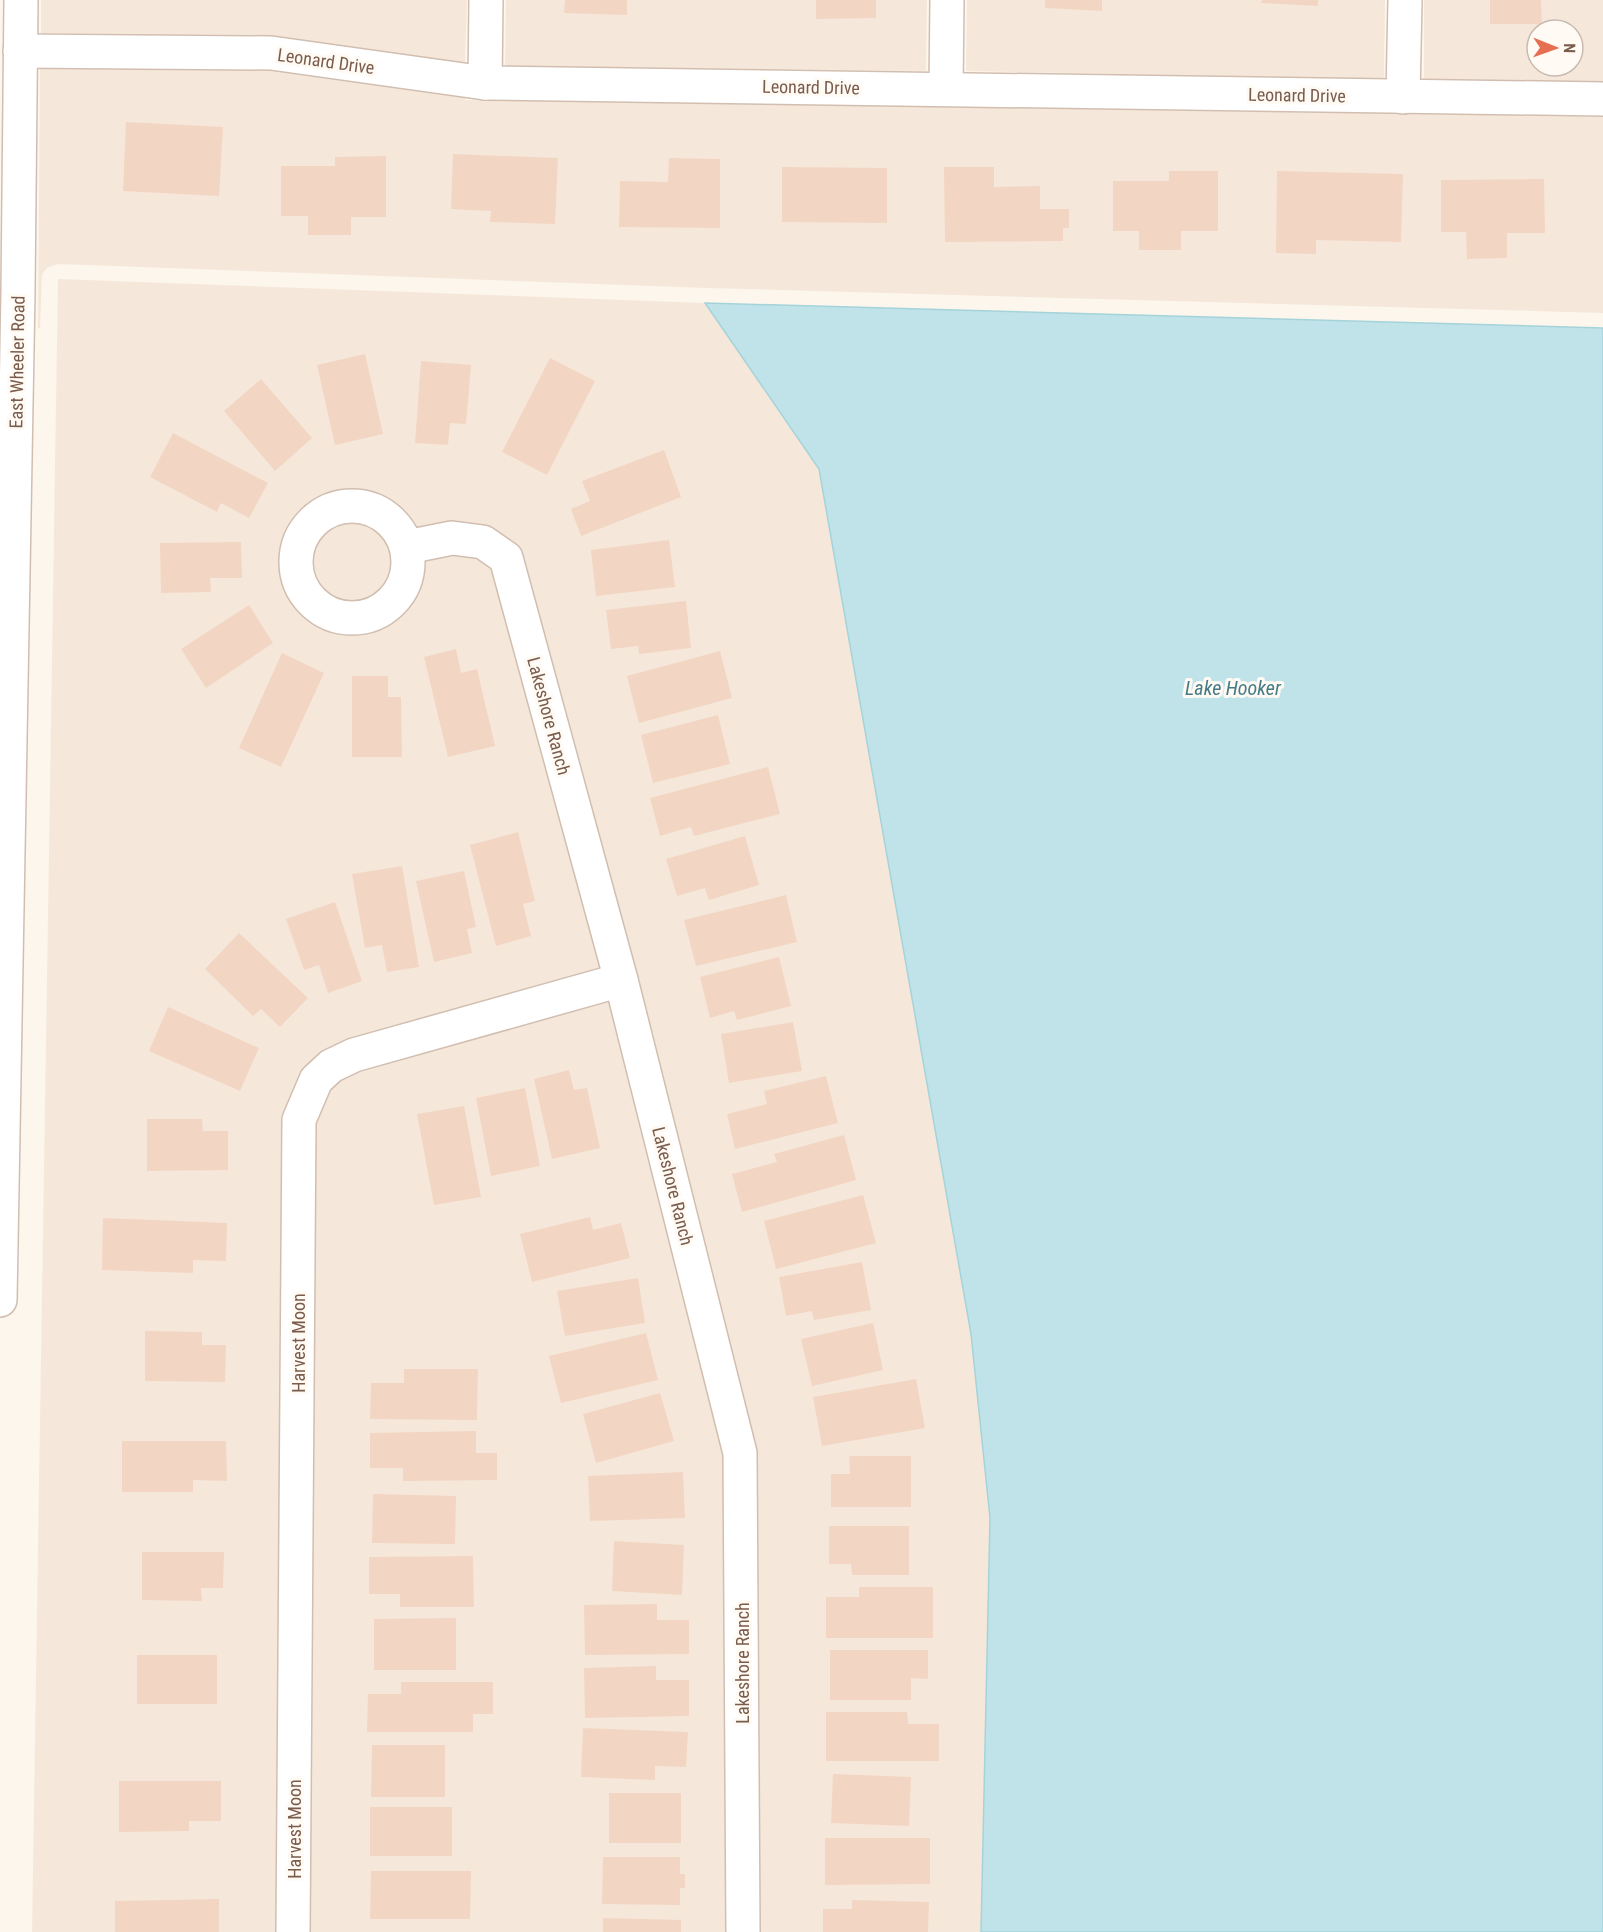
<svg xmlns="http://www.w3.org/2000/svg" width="1603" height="1932" font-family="'Roboto Condensed',sans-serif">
  <rect width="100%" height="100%" fill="#fdf6ec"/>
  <!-- residential -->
  <g fill="#f5e8da" fill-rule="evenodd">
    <path d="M 41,0 L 467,0 L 465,63 L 271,35 L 41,33 Z"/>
    <path d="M 506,0 L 927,0 L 926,71 L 505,66 Z"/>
    <path d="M 967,0 L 1385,0 L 1384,79 L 966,71 Z"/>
    <path d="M 1424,0 L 1603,0 L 1603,82 L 1424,79 ZM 1537,30 L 1573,30 L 1573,66 L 1537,66 Z"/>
    <path d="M 40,69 L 269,71 L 465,98 L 465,100 L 1603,117 L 1603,313 L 706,288 L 59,264 L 48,267 L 42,274 L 40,328 L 38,328 Z"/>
    <path d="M 58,279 L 705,303 L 746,353 L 819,468 L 971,1334 L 990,1518 L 981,1932 L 32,1932 Z"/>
  </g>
  <!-- water -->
  <path fill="#bfe3e8" stroke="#a5d3da" stroke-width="1.5" d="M 705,303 L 1603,328 L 1603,1932 L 981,1932 L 990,1518 L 971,1334 L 819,469 Z"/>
  <!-- building -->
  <g fill="#f3d5c3">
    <path d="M 565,0 L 627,0 L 627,15 L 564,13 Z"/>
    <path d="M 816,0 L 876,0 L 876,18 L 816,19 Z"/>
    <path d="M 1045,0 L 1102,0 L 1102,11 L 1045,8 Z"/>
    <path d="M 1262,0 L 1318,0 L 1318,6 L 1261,3 Z"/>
    <path d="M 1490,0 L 1541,0 L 1542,24 L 1490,24 Z"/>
    <path d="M 126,122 L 223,127 L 219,196 L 123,191 Z"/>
    <path d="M 453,154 L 558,158 L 555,224 L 490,222 L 491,211 L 451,209 Z"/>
    <path d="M 386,156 L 386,217 L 351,217 L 351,235 L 308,235 L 308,216 L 281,216 L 281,166 L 335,166 L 335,157 Z"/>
    <path d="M 669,158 L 720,159 L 720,228 L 619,227 L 620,181 L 668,182 Z"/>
    <path d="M 782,167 L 887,168 L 887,223 L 782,222 Z"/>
    <path d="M 944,167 L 994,167 L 994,187 L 1040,186 L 1040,209 L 1069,209 L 1069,228 L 1063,228 L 1063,241 L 945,242 Z"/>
    <path d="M 1169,171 L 1218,171 L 1218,231 L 1181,231 L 1181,250 L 1139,250 L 1139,231 L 1113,231 L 1113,181 L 1169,181 Z"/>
    <path d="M 1277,171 L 1403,174 L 1401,242 L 1316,240 L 1316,254 L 1276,253 Z"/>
    <path d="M 1544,179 L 1545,233 L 1507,233 L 1507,258 L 1467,259 L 1466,232 L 1441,232 L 1441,180 Z"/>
    <path d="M 365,354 L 383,434 L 335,445 L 317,365 Z"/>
    <path d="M 550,358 L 595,381 L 547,475 L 502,452 Z"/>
    <path d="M 421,361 L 471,365 L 466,424 L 450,423 L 448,445 L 415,443 Z"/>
    <path d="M 261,379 L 312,438 L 275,471 L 224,411 Z"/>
    <path d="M 173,433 L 268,483 L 249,518 L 221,503 L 217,512 L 150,477 Z"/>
    <path d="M 664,450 L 681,497 L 581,536 L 571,509 L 590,501 L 582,481 Z"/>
    <path d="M 669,540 L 675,587 L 596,596 L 591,550 Z"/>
    <path d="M 241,542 L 242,578 L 210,578 L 211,592 L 161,593 L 160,543 Z"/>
    <path d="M 686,601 L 691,648 L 639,654 L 638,646 L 611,649 L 606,610 Z"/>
    <path d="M 249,605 L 273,643 L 206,688 L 181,649 Z"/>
    <path d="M 456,649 L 461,673 L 477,669 L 495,746 L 448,757 L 424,657 Z"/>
    <path d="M 720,651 L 732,698 L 639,723 L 627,676 Z"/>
    <path d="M 282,653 L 324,673 L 281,767 L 239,748 Z"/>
    <path d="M 352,676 L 388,676 L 388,697 L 401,697 L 402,757 L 352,757 Z"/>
    <path d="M 718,715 L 730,764 L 653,783 L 641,735 Z"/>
    <path d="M 768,767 L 780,814 L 694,836 L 691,827 L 660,836 L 650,798 Z"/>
    <path d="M 518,832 L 535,901 L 523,904 L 531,936 L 496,946 L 470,845 Z"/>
    <path d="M 745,836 L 759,885 L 709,900 L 705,888 L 677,896 L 666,859 Z"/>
    <path d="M 402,866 L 419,967 L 387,972 L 382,945 L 365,948 L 352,874 Z"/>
    <path d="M 464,871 L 476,927 L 467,929 L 472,953 L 434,962 L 416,881 Z"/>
    <path d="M 786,895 L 797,942 L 696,966 L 684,920 Z"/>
    <path d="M 335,902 L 362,981 L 328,993 L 319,965 L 304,970 L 286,919 Z"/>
    <path d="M 239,933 L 308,998 L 280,1027 L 261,1009 L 253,1016 L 205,969 Z"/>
    <path d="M 779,957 L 791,1006 L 737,1020 L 734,1011 L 710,1018 L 700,977 Z"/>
    <path d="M 168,1007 L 259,1048 L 240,1091 L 149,1051 Z"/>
    <path d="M 793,1022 L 802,1071 L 729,1083 L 721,1034 Z"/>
    <path d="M 569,1070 L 574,1090 L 587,1088 L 600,1148 L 552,1159 L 534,1079 Z"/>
    <path d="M 826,1076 L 838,1123 L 735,1149 L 727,1114 L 767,1104 L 764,1091 Z"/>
    <path d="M 525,1088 L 540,1166 L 491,1176 L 476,1098 Z"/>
    <path d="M 464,1106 L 481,1197 L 434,1205 L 417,1114 Z"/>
    <path d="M 147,1119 L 202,1119 L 203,1131 L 228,1131 L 228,1170 L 147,1171 Z"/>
    <path d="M 844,1135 L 856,1180 L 742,1212 L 732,1174 L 777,1162 L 774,1154 Z"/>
    <path d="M 863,1195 L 876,1243 L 776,1269 L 764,1221 Z"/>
    <path d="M 590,1217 L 593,1230 L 621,1223 L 630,1258 L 532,1282 L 520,1234 Z"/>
    <path d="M 103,1218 L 227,1223 L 226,1261 L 193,1260 L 193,1273 L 102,1270 Z"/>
    <path d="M 862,1262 L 871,1310 L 814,1320 L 812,1311 L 786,1316 L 779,1277 Z"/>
    <path d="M 638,1278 L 645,1323 L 565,1336 L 557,1291 Z"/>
    <path d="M 873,1323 L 883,1370 L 812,1386 L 801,1339 Z"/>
    <path d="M 145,1331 L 202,1332 L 202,1345 L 226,1345 L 225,1382 L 145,1381 Z"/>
    <path d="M 646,1333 L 658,1380 L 561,1403 L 549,1356 Z"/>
    <path d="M 404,1369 L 478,1369 L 477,1420 L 370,1419 L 371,1383 L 404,1383 Z"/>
    <path d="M 916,1379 L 925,1428 L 822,1446 L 813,1397 Z"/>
    <path d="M 660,1393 L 674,1441 L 596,1463 L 583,1414 Z"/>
    <path d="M 476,1431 L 476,1453 L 497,1453 L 497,1480 L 403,1481 L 403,1468 L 370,1468 L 370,1433 Z"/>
    <path d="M 122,1441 L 226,1441 L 227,1481 L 193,1480 L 193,1492 L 122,1492 Z"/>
    <path d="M 849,1456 L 911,1456 L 911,1507 L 831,1507 L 831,1474 L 850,1474 Z"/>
    <path d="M 683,1472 L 685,1518 L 590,1521 L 588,1476 Z"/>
    <path d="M 373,1494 L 456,1496 L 455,1544 L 372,1543 Z"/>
    <path d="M 829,1526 L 909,1526 L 909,1575 L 852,1575 L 851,1564 L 829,1564 Z"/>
    <path d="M 614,1541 L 684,1545 L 682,1595 L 612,1591 Z"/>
    <path d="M 142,1552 L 224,1552 L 223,1588 L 201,1588 L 202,1601 L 142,1600 Z"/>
    <path d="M 473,1556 L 474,1607 L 400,1607 L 400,1594 L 369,1594 L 369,1557 Z"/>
    <path d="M 859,1587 L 933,1587 L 933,1638 L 826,1638 L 826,1597 L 859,1597 Z"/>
    <path d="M 657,1604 L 657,1620 L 689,1620 L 689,1654 L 585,1655 L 584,1605 Z"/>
    <path d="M 456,1618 L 456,1670 L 374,1670 L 374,1619 Z"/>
    <path d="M 830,1650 L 928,1650 L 928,1679 L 911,1678 L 911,1700 L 830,1700 Z"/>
    <rect x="137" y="1655" width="80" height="49"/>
    <path d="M 656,1666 L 656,1680 L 689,1680 L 689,1716 L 585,1718 L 584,1668 Z"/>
    <path d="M 401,1682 L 493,1682 L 493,1714 L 473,1714 L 473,1732 L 367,1732 L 368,1694 L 401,1694 Z"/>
    <path d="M 826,1712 L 907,1712 L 908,1724 L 939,1724 L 939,1761 L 826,1761 Z"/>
    <path d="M 583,1728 L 688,1732 L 686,1767 L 655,1766 L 655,1780 L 581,1777 Z"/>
    <path d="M 372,1745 L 445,1745 L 445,1797 L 371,1797 Z"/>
    <path d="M 833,1774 L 911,1777 L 909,1826 L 831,1823 Z"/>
    <path d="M 119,1781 L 221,1781 L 221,1821 L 189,1821 L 189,1831 L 119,1832 Z"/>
    <rect x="609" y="1793" width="72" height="50"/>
    <rect x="370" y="1807" width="82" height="49"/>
    <path d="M 825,1838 L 930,1838 L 930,1884 L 825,1885 Z"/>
    <path d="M 603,1857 L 680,1857 L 680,1874 L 685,1874 L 685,1888 L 680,1888 L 680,1905 L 602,1904 Z"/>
    <path d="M 371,1871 L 471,1871 L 470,1919 L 370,1919 Z"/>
    <path d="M 219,1899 L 219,1932 L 115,1932 L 115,1901 Z"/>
    <path d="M 852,1900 L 929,1902 L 928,1932 L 823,1932 L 823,1909 L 852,1909 Z"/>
    <path d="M 603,1918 L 681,1920 L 681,1932 L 603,1932 Z"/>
  </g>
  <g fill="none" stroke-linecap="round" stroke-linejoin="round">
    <!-- minor casing -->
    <g stroke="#d1beb0" stroke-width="36">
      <g id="minor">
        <path d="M 20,51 L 271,53 L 485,83 L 1603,99"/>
        <path d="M 485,83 L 486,0"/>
        <path d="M 946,89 L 947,0"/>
        <path d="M 1403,97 L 1405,0"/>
        <circle cx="352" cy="562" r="56"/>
        <path d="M 407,547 L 452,538 L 483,542 L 506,558 L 621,980 L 740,1453 L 743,1932"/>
        <path d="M 0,1300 L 18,291 L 21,0"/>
        <path d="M 293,1932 L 299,1120 L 316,1080 L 331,1066 L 354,1055 L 621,980"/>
      </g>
    </g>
    <!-- minor -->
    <use href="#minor" stroke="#fff" stroke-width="33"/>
  </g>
  <g text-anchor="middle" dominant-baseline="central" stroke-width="6" stroke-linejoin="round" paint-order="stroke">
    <!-- street labels -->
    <g font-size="18" fill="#7a5c4d" stroke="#fffaf3">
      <text transform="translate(326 61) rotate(8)">Leonard Drive</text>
      <text transform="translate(811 87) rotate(1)">Leonard Drive</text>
      <text transform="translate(1297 95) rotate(1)">Leonard Drive</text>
      <text transform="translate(17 362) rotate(-89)">East Wheeler Road</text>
      <text transform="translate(549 716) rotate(75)">Lakeshore Ranch</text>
      <text transform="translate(673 1186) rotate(76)">Lakeshore Ranch</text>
      <text transform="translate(298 1343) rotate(-90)">Harvest Moon</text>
      <text transform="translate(742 1663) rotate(-90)">Lakeshore Ranch</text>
      <text transform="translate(294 1829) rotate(-90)">Harvest Moon</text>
    </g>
    <!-- water labels -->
    <g font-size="20" font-style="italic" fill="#437c86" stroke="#fffaf3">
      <text x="1233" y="688">Lake Hooker</text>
    </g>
  </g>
  <!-- north arrow -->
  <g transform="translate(1555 48) rotate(91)"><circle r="28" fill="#fffaf3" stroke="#cabbb1" stroke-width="1.5"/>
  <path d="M0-4.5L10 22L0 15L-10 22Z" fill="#e76f51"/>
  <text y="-9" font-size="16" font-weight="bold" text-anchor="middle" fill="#7a5c4d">N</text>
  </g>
</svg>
